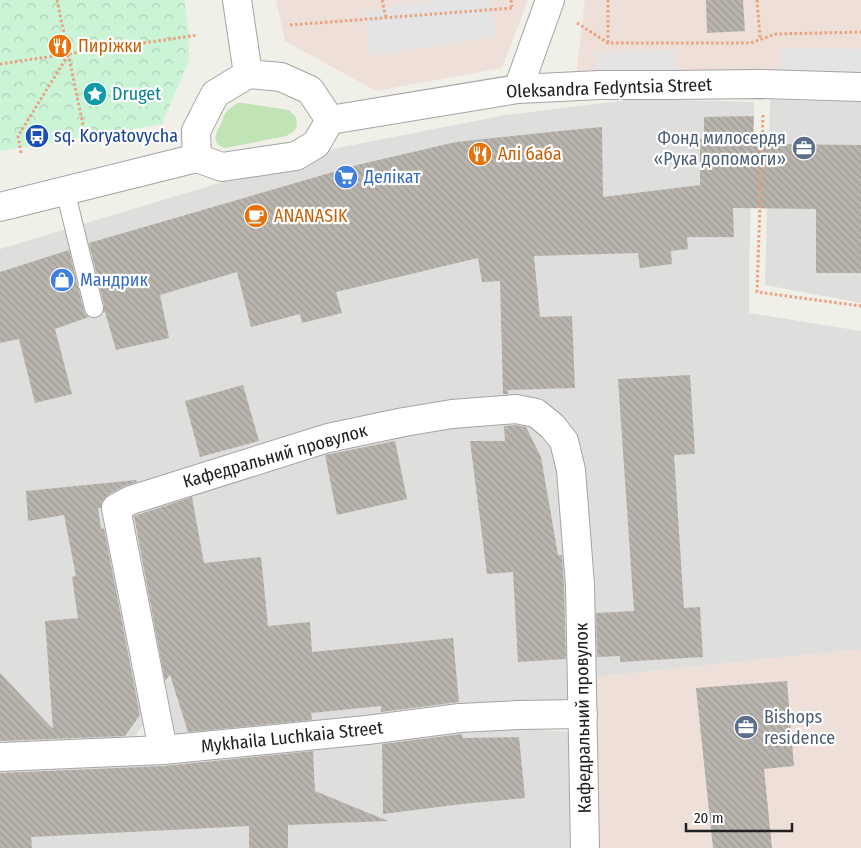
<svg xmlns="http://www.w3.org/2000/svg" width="861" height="848" font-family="'Fira Sans Condensed',sans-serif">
  <defs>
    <pattern id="park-crowns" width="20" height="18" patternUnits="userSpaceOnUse" patternTransform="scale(1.25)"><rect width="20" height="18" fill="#cbf4d7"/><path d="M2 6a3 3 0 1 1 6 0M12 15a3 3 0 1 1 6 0" fill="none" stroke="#aed1b8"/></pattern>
    <pattern id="building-back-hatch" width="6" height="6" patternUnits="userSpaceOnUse" patternTransform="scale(1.25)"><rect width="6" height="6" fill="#b9b5ae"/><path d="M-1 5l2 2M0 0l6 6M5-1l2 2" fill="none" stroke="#9f9b95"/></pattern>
  </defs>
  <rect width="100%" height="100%" fill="#f0efe8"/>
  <!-- residential -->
  <g fill="#dededd">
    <path d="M 636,99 L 754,102 L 749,267 L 749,313 L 861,331 L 861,649 L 597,677 L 577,444 L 494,401 L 105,507 L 144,724 L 132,740 L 0,750 L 0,249 L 332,149 L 506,115 Z"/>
    <path d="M 770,100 L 861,102 L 861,303 L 765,285 Z"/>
    <path d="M 517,418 L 538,423 L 559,453 L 578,701 L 171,739 L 128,512 L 312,447 Z"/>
    <path d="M 492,726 L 572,732 L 577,848 L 0,848 L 0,765 Z"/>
  </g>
  <!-- commercial -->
  <g fill="#eedfd9">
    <path d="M 276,0 L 528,0 L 502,68 L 376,91 L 285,41 Z"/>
    <path d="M 585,0 L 861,0 L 861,75 L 576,76 Z"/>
    <path d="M 861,649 L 861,848 L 593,848 L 597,677 Z"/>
  </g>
  <!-- grass -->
  <path fill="#c1e4b4" d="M 237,103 L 243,103 L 289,110 L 296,117 L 297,127 L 293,132 L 286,136 L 225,148 C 210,143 216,133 222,122 C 223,118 225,113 227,111 C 230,108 234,105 237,103 Z"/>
  <!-- park -->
  <path fill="url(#park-crowns)" d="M 0,0 L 184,0 L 189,31 L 189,60 L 162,124 L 0,151 Z"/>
  <!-- parking -->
  <g fill="#e4e4e4">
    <path d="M 434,0 L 491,0 L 496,36 L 371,56 L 364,11 Z"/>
    <path d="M 781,48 L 861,49 L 861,74 L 780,73 Z"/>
    <path d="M 676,50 L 677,69 L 595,71 L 595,52 Z"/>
  </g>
  <!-- building -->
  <g fill="url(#building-back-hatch)">
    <path d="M 706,0 L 743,0 L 745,31 L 707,33 Z"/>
    <path d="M 754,116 L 753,144 L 861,145 L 861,273 L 816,273 L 816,209 L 733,208 L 734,237 L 687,237 L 688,249 L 671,251 L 672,264 L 640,268 L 638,253 L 534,256 L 540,317 L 572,316 L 575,388 L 507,390 L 509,394 L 503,394 L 500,281 L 482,282 L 478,258 L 336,292 L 342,313 L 302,323 L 300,314 L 251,327 L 237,272 L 160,295 L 169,338 L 116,350 L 105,312 L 103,313 L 104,305 L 89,243 L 357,165 L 456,142 L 560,131 L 602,127 L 603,197 L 700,185 L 700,139 L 704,139 L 704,117 Z"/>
    <path d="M 69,250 L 84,311 L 86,315 L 89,317 L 55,329 L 72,394 L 35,403 L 19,339 L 0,343 L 0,272 Z"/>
    <path d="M 690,375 L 695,454 L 674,455 L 684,608 L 700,607 L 703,657 L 620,662 L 620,656 L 597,657 L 596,613 L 634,611 L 618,379 Z"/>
    <path d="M 243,385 L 259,441 L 200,457 L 185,401 Z"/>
    <path d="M 515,425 L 526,427 L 541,457 L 558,555 L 562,555 L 564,586 L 566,659 L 518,662 L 513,572 L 487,574 L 470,441 L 505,441 L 504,426 Z"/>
    <path d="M 395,441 L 407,499 L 337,515 L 325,455 Z"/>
    <path d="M 136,480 L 137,482 L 124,486 L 109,494 L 102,501 L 101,508 L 98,508 L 101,529 L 104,528 L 140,715 L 125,736 L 0,741 L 0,673 L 53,729 L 45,621 L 78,618 L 72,577 L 76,576 L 64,515 L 28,521 L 26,491 Z"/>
    <path d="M 192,497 L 204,563 L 261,557 L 268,626 L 310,622 L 312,652 L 453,638 L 459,702 L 381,712 L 381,706 L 311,713 L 312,720 L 188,732 L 170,675 L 165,681 L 134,516 Z"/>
    <path d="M 787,681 L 794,766 L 764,769 L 772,848 L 713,848 L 696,688 Z"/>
    <path d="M 462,734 L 463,738 L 519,737 L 525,798 L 462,804 L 383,814 L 382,744 Z"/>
    <path d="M 313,751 L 315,791 L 388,821 L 288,825 L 288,848 L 249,848 L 249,826 L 31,837 L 32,848 L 0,848 L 0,773 L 164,766 Z"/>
  </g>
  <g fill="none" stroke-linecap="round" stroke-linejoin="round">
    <!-- lane casing -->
    <g stroke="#a4a4a4" stroke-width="20">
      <path id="lane" d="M 65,190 L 94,308"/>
    </g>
    <!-- street casing -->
    <g stroke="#a4a4a4" stroke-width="30">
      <g id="street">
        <path d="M 237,0 L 248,74"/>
        <path d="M 518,89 L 550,0"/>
        <path d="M 330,120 L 518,89 L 600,85 L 670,85 L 760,84 L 861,87"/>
        <path d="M 197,158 L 196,131 L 215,94 L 248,74 L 281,77 L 310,90 L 330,120"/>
        <path d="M 197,158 L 222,167 L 296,156 L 316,144 L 330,120"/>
        <path d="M 0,207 L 197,158"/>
        <path d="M 163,750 L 116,508 L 131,500 L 328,438 L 404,422 L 452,414 L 516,409 L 536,413 L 552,426 L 564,441 L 571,470 L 580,585 L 585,848"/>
        <path d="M 0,757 L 163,750 L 367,730 L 460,718 L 518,715 L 583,714"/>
      </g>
    </g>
    <!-- path -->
    <g stroke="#eba17e" stroke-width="3" stroke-dasharray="2.5 2.5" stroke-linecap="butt">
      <path d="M 57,0 L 87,144"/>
      <path d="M 382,0 L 386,18"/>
      <path d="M 511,0 L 512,7"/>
      <path d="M 608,0 L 608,43"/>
      <path d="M 757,0 L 760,39"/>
      <path d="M 577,23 L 608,43 L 750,43 L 776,34 L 861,32"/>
      <path d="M 290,25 L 513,8"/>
      <path d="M 0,64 L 198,35"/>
      <path d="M 763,115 L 757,292 L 861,306"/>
      <path d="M 21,153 L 18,136 L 68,55"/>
    </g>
    <!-- lane -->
    <use href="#lane" stroke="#fff" stroke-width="18"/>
    <!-- street -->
    <use href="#street" stroke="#fff" stroke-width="28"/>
  </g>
  <!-- icons -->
  <defs>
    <g id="restaurant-disc" transform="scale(1.25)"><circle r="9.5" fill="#e8710a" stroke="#fff"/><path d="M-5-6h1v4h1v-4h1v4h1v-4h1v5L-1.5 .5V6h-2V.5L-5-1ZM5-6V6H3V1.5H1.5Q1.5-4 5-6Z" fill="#fff"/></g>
    <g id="sight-disc" transform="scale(1.25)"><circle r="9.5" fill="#0f9aa8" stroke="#fff"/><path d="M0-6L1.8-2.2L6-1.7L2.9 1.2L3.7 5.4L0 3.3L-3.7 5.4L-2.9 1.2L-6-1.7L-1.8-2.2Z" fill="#fff"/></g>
    <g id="bus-disc" transform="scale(1.25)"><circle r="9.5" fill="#1a4fb4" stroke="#fff"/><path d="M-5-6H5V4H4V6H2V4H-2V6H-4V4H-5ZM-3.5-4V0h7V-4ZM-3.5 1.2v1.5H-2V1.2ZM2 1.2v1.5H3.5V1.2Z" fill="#fff"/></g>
    <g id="office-disc" transform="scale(1.25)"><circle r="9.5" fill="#5c6f8a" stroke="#fff"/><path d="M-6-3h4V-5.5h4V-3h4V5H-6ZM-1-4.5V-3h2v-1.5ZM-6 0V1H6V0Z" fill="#fff"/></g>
    <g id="supermarket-disc" transform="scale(1.25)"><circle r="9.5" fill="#3f7fe0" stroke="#fff"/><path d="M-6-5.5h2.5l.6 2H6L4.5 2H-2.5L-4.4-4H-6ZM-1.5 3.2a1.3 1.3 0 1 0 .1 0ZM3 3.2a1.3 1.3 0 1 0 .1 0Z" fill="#fff"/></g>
    <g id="cafe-disc" transform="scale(1.25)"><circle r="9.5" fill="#e8710a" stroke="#fff"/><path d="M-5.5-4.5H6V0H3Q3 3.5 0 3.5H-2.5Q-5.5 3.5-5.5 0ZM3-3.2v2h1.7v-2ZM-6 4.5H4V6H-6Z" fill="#fff"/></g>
    <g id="shop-disc" transform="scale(1.25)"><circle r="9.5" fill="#3f7fe0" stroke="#fff"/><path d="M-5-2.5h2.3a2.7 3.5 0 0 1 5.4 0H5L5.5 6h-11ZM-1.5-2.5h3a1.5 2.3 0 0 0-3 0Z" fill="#fff"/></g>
  </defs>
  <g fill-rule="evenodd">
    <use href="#restaurant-disc" x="60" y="46"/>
    <use href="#sight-disc" x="95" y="94"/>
    <use href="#bus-disc" x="37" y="136"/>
    <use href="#office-disc" x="804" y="148"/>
    <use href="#restaurant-disc" x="480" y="154"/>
    <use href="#supermarket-disc" x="346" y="177"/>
    <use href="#cafe-disc" x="256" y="216"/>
    <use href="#shop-disc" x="62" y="280"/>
    <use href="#office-disc" x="746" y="727"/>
  </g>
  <g text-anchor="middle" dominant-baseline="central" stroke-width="4.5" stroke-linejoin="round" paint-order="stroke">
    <!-- food labels -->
    <g font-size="18" fill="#c56008" stroke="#fff" text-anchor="start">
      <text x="78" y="46">Пиріжки</text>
      <text x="498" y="154">Алі баба</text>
      <text x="274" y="216">ANANASIK</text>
    </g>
    <!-- street labels -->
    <g font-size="18" fill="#202020" stroke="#fff">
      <text transform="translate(609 88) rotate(-2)">Oleksandra Fedyntsia Street</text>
      <text transform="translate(275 456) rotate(-16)">Кафедральний провулок</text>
      <text transform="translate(583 718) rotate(-91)">Кафедральний провулок</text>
      <text transform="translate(292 737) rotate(-6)">Mykhaila Luchkaia Street</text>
    </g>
    <!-- culture labels -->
    <g font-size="18" fill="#0d838f" stroke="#fff" text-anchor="start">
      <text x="112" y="94">Druget</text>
    </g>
    <!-- transit labels -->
    <g font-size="18" fill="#164399" stroke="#fff" text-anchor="start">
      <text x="54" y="136">sq. Koryatovycha</text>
    </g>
    <!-- service labels -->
    <g font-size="18" fill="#4e5e75" stroke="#fff" text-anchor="end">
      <text x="786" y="138">Фонд милосердя<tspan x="786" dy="21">«Рука допомоги»</tspan></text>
      <text x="764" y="717" text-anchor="start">Bishops<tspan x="764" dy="21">residence</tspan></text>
    </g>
    <!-- shop labels -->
    <g font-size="18" fill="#366cbe" stroke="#fff" text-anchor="start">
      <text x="364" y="177">Делікат</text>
      <text x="80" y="280">Мандрик</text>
    </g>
  </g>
  <!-- scale -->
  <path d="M686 823v8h106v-8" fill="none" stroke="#202020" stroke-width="2.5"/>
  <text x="694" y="823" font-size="15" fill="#202020" stroke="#ffffff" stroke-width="4" paint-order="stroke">20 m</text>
</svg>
